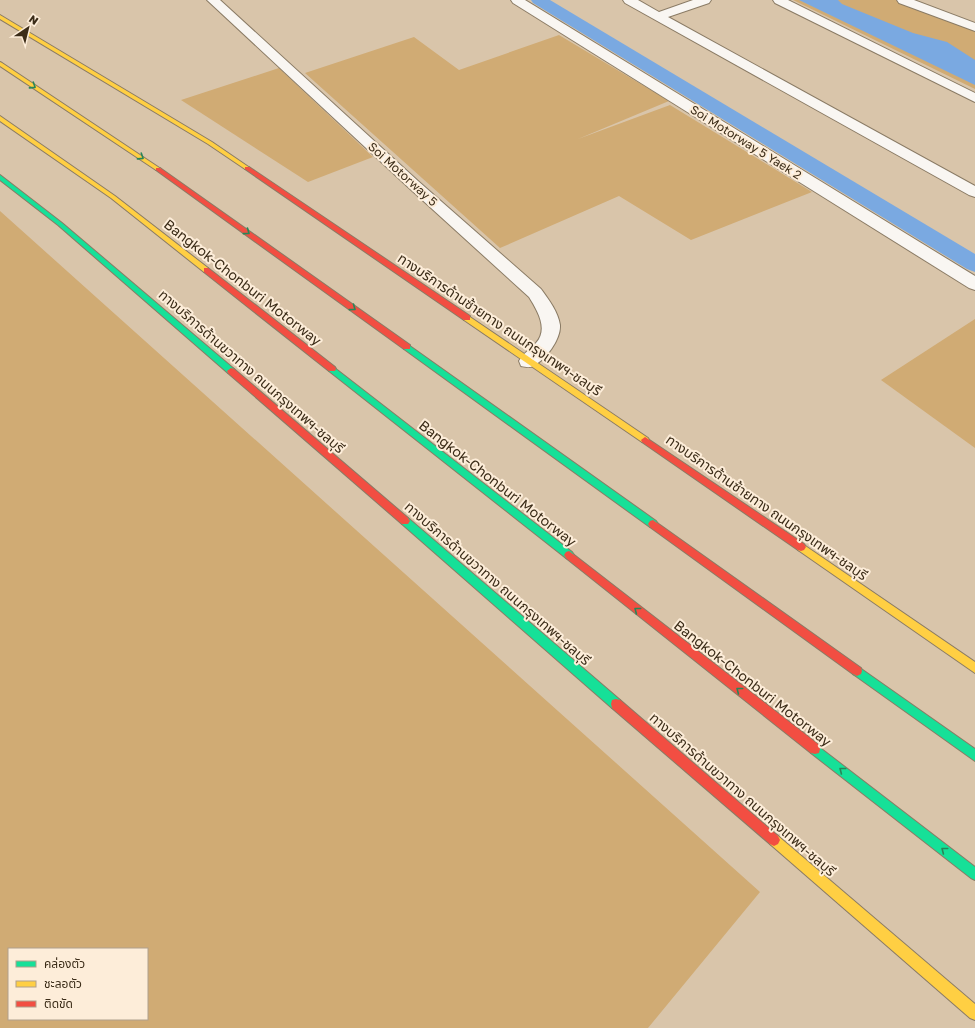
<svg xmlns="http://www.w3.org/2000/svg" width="975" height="1028" font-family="'Golos Text','Noto Sans Thai',sans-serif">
  <rect width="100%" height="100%" fill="#d9c5aa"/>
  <!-- green -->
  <g fill="#d0ab74" fill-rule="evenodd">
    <path d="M 793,0 L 896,0 L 975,30 L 975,89 Z"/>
    <path d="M 559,35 L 669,101 L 578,139 L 670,105 L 812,192 L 691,240 L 619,196 L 500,248 L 305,73 L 414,37 L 459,70 Z"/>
    <path d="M 279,68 L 373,157 L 308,182 L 181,100 Z"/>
    <path d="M 0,211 L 760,892 L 648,1028 L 0,1028 ZM 9,949 L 147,949 L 147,1019 L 9,1019 Z"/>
    <path d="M 975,319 L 975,448 L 881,380 Z"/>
  </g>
  <!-- water -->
  <path fill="#7aa9e1" d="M 799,0 L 838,0 L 842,4 L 913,33 L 947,42 L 975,60 L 975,85 Z"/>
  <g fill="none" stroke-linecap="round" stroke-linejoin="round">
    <!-- canal -->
    <path fill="#7aa9e1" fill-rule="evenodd" d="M 531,0 L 550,0 L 975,254 L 975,272 L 967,269 L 533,3 Z"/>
    <!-- street casing -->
    <g stroke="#8a7b65" stroke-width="2">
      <g id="street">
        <path d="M 207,0 L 220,0 L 418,181 L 541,289 C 549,300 558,312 560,325 C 561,339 546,360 533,366 C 529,368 526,367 521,366 L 519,361 C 523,354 530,349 536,343 C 549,329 537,310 529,297 L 408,187 Z"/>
        <path d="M 511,0 L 525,0 L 975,276 L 975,290 L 969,288 L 513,3 Z"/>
        <path d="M 623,0 L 638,0 L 659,12 L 693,0 L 711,0 L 709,3 L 668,17 L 975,186 L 975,197 L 969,195 L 625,3 Z"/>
        <path d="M 773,0 L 788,0 L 975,93 L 975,102 L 775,3 Z"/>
        <path d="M 897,0 L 914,0 L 975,23 L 975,31 L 899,3 Z"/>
      </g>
    </g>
    <!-- fast casing -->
    <g stroke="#8a7b65" stroke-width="2">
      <g id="fast">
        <path d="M 0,175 L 62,223 L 234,369 L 235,371 L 234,373 L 228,373 L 58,225 L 0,180 Z"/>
        <path d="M 407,344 L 656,521 L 658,524 L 656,527 L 650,527 L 404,349 L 404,345 Z"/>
        <path d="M 332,366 L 572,552 L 574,555 L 572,558 L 569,559 L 566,558 L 329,371 L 328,369 L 329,367 Z"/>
        <path d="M 405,517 L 408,518 L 620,700 L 621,704 L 620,708 L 616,709 L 612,708 L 402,524 L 400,521 L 402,518 Z"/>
        <path d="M 857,666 L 975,749 L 975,761 L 853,674 L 852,671 L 853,668 Z"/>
        <path d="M 815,744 L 975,867 L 975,880 L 971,878 L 811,753 L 810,749 L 811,745 Z"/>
      </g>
    </g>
    <!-- slow casing -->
    <g stroke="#8a7b65" stroke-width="2">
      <g id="slow">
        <path d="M 0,15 L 212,142 L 250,168 L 245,169 L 208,144 L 0,19 Z"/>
        <path d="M 0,62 L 2,63 L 161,169 L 156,170 L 0,66 Z"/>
        <path d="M 0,116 L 115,196 L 208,268 L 208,272 L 204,272 L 111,198 L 0,121 Z"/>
        <path d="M 467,315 L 648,438 L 649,440 L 648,442 L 642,442 L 464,320 L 463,318 Z"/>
        <path d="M 801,543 L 975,662 L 975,673 L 798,550 L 796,547 L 798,544 Z"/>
        <path d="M 774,834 L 778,836 L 975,1004 L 975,1020 L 970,1018 L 770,844 L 768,840 L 770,836 Z"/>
      </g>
    </g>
    <!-- jam casing -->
    <g stroke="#8a7b65" stroke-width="2">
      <g id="jam">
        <path d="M 245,167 L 249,167 L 470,316 L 470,320 L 464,320 L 245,169 Z"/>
        <path d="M 156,168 L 160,168 L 410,345 L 410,349 L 404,349 L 156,170 Z"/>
        <path d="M 204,268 L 208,268 L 335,367 L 336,369 L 335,371 L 329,371 L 204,272 Z"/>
        <path d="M 231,368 L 234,369 L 408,518 L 410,521 L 408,524 L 402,524 L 228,373 L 227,371 Z"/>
        <path d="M 645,437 L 804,544 L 806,547 L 804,550 L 801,551 L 798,550 L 642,442 L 641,440 Z"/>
        <path d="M 653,520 L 861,668 L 862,671 L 861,674 L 857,676 L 853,674 L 650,527 L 648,524 L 650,521 Z"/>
        <path d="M 569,551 L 819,745 L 820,749 L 819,753 L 815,754 L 811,753 L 566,558 L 564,555 L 566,552 Z"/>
        <path d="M 616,699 L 620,700 L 778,836 L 780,840 L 778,844 L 774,846 L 770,844 L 612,708 L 611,704 L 612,700 Z"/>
      </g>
    </g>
    <!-- street -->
    <use href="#street" fill="#f9f6f2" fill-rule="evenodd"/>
    <!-- fast -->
    <use href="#fast" fill="#16e098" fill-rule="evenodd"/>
    <!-- slow -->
    <use href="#slow" fill="#ffcf43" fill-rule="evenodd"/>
    <!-- jam -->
    <use href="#jam" fill="#f24e42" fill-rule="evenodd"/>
  </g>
  <!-- one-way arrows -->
  <defs><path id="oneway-chevron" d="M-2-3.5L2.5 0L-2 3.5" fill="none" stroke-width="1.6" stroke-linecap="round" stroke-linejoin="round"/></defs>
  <g stroke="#288658">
    <use href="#oneway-chevron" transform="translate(33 86) rotate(33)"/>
    <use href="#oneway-chevron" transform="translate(141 157) rotate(33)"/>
    <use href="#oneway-chevron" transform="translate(247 232) rotate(36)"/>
    <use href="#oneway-chevron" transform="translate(353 308) rotate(36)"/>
    <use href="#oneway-chevron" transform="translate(637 610) rotate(-142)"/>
    <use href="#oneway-chevron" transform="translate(739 690) rotate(-142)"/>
    <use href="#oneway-chevron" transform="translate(842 770) rotate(-142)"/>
    <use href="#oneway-chevron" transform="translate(944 850) rotate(-142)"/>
  </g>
  <g text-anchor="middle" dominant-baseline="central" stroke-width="4" stroke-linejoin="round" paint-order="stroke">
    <!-- far-street labels -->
    <g font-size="12" fill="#3b2c18" stroke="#fdedd9">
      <text transform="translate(746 142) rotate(32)">Soi Motorway 5 Yaek 2</text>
      <text transform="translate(403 174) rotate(42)">Soi Motorway 5</text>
    </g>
    <!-- street labels -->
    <g font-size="14" fill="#3b2c18" stroke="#fdedd9">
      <text transform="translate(243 282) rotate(38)">Bangkok-Chonburi Motorway</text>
      <text transform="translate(500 324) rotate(34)">ทางบริการด้านซ้ายทาง ถนนกรุงเทพฯ-ชลบุรี</text>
      <text transform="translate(252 371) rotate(41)">ทางบริการด้านขวาทาง ถนนกรุงเทพฯ-ชลบุรี</text>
      <text transform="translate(498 483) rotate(38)">Bangkok-Chonburi Motorway</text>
      <text transform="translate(767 507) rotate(35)">ทางบริการด้านซ้ายทาง ถนนกรุงเทพฯ-ชลบุรี</text>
      <text transform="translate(498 583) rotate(41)">ทางบริการด้านขวาทาง ถนนกรุงเทพฯ-ชลบุรี</text>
      <text transform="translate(753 683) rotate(38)">Bangkok-Chonburi Motorway</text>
      <text transform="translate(743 794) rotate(41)">ทางบริการด้านขวาทาง ถนนกรุงเทพฯ-ชลบุรี</text>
    </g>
  </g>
  <!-- legend -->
  <rect x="8" y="948" width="140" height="72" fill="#fdedd9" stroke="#afa08c"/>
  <rect x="16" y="961" width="20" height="6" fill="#16e098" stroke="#afa08c"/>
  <text x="44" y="968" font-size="12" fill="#3b2c18">คล่องตัว</text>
  <rect x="16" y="981" width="20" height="6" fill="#ffcf43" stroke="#afa08c"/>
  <text x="44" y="988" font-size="12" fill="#3b2c18">ชะลอตัว</text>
  <rect x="16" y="1001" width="20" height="6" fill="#f24e42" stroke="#afa08c"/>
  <text x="44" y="1008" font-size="12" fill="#3b2c18">ติดขัด</text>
  <!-- north arrow -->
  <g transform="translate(28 28) rotate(35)" stroke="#fdedd9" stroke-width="3" paint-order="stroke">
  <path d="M0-3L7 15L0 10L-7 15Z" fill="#3b2c18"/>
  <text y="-6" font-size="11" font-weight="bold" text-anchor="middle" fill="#3b2c18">N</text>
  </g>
</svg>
